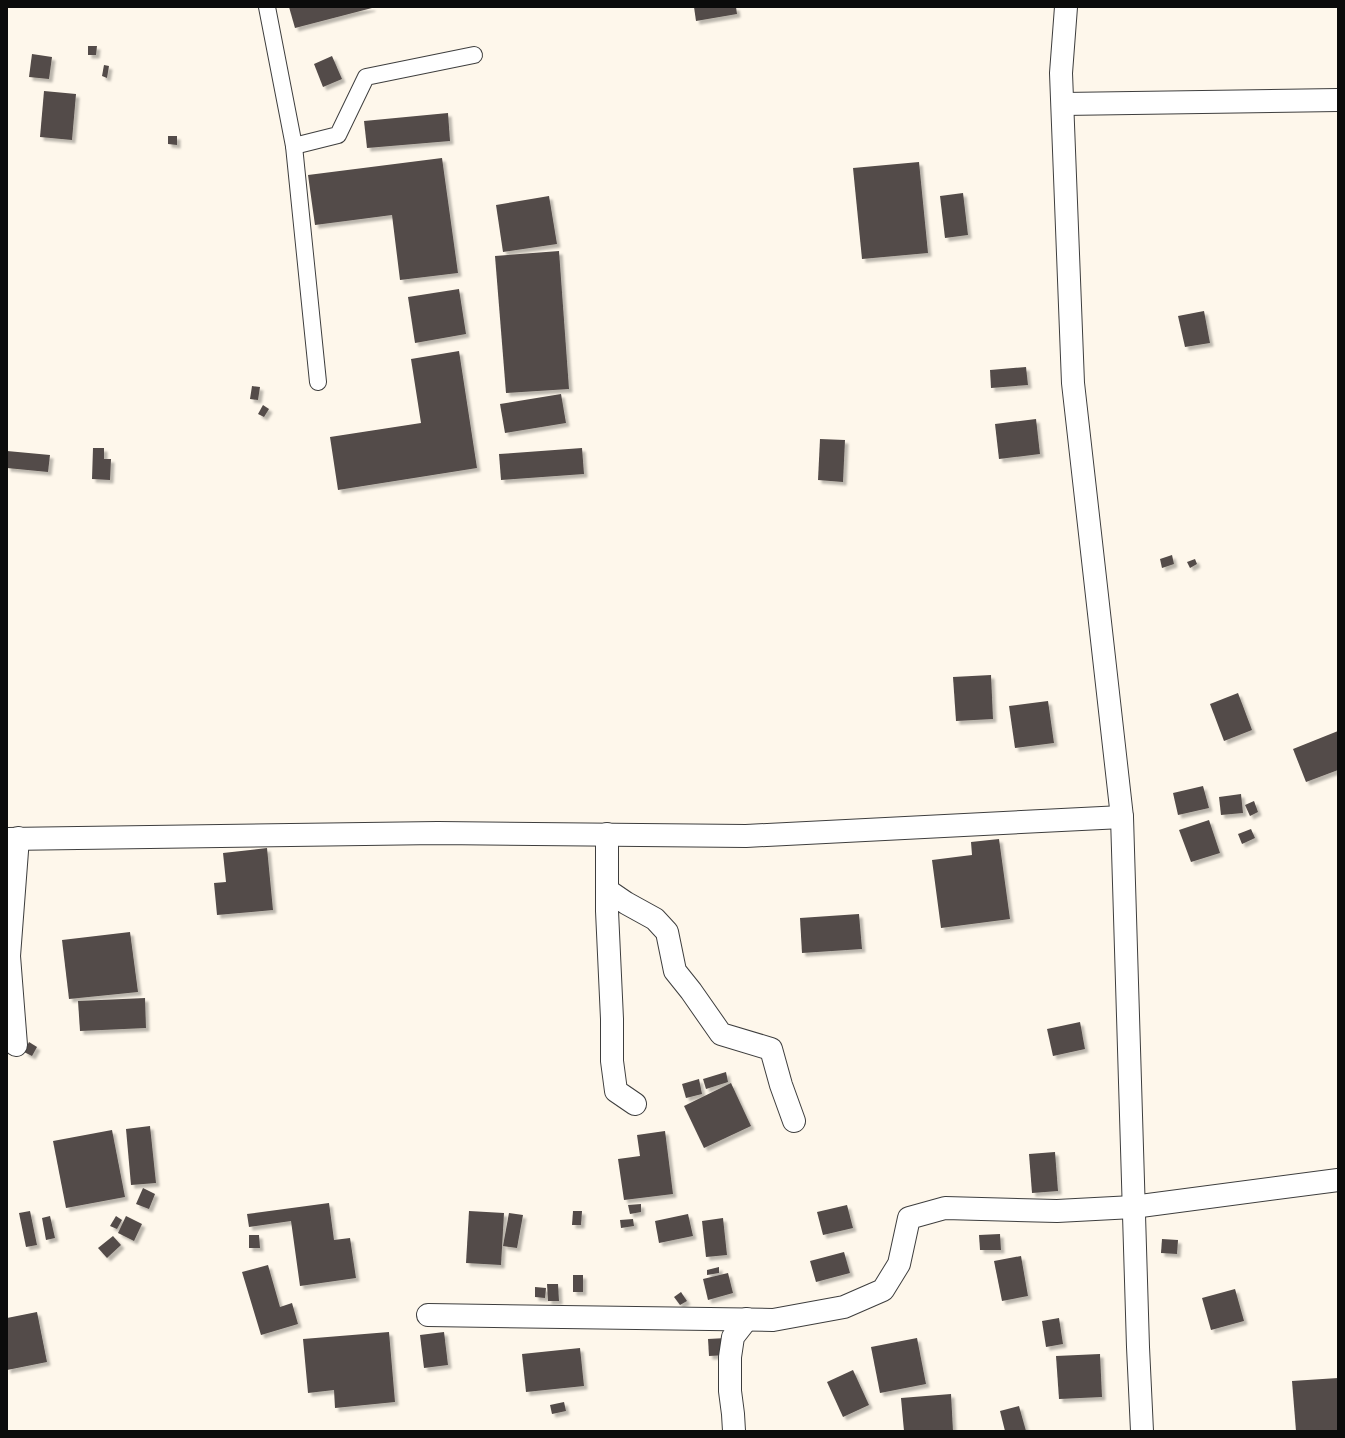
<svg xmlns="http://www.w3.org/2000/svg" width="1345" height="1438" font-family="'Zilla Slab',serif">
  <defs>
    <filter id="shadow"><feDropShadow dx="3.5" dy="3.5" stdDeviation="1" flood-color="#0004"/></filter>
  </defs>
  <rect width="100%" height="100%" fill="#fef7eb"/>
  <!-- building -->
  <g fill="#534b48" filter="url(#shadow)">
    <path d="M 289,7 L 372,7 L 372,8 L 295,28 Z"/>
    <path d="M 694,7 L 736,7 L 737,14 L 696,21 Z"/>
    <path d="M 88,46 L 97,46 L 96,55 L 88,55 Z"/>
    <path d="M 32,54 L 52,57 L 49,79 L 29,77 Z"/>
    <path d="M 332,56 L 342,79 L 323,87 L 314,64 Z"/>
    <path d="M 104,65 L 109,66 L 107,78 L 102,76 Z"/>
    <path d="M 44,91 L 76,94 L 72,140 L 40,137 Z"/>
    <path d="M 448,113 L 450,141 L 367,148 L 364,121 Z"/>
    <path d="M 168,136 L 177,136 L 177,145 L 168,144 Z"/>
    <path d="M 442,158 L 458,273 L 400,280 L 392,215 L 315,225 L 308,175 Z"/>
    <path d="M 919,162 L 928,253 L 862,259 L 853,168 Z"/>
    <path d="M 963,193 L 968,235 L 945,238 L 940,196 Z"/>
    <path d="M 549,196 L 557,244 L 503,252 L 496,205 Z"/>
    <path d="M 559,251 L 569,389 L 506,393 L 495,256 Z"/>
    <path d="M 459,289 L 466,334 L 415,343 L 408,297 Z"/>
    <path d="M 1204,311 L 1210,343 L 1185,347 L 1178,316 Z"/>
    <path d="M 459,351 L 477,468 L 338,490 L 330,437 L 421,423 L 411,359 Z"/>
    <path d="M 1026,367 L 1028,385 L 991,388 L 990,370 Z"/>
    <path d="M 252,386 L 260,387 L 258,400 L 250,399 Z"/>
    <path d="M 561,394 L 566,423 L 505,433 L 500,404 Z"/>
    <path d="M 263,405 L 269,409 L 264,417 L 258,414 Z"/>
    <path d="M 1036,419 L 1040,454 L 999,459 L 995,424 Z"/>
    <path d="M 820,439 L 845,440 L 843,482 L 818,480 Z"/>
    <path d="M 93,448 L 104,448 L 104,459 L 111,459 L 110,480 L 92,479 Z"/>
    <path d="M 582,448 L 584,474 L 501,480 L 499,454 Z"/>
    <path d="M 7,451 L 50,455 L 48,472 L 7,468 Z"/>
    <path d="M 1172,555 L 1174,564 L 1162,568 L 1160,559 Z"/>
    <path d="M 1195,559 L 1197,564 L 1190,568 L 1187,562 Z"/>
    <path d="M 991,675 L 993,719 L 956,721 L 953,677 Z"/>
    <path d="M 1238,693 L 1252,730 L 1224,741 L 1210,704 Z"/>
    <path d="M 1048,701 L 1054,743 L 1015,748 L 1009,706 Z"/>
    <path d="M 1338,731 L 1338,770 L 1306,782 L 1293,749 Z"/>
    <path d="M 1203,786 L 1209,808 L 1178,815 L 1173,793 Z"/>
    <path d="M 1241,794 L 1243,813 L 1221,815 L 1219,797 Z"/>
    <path d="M 1254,801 L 1258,812 L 1250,816 L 1245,805 Z"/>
    <path d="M 1209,820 L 1220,853 L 1191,862 L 1179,830 Z"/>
    <path d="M 1251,829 L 1255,838 L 1242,844 L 1238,834 Z"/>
    <path d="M 999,839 L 1010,919 L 941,928 L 932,860 L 972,855 L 971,842 Z"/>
    <path d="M 267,848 L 273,910 L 217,915 L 214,883 L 226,882 L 223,853 Z"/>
    <path d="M 859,914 L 862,949 L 802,953 L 800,918 Z"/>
    <path d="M 130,932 L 138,992 L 69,999 L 62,940 Z"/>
    <path d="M 145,998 L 146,1028 L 80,1031 L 78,1001 Z"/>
    <path d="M 1080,1022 L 1085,1049 L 1053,1056 L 1047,1029 Z"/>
    <path d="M 29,1042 L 37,1047 L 32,1056 L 24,1052 Z"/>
    <path d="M 726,1072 L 728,1082 L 706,1089 L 703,1079 Z"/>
    <path d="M 699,1079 L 702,1094 L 686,1098 L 682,1084 Z"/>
    <path d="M 731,1083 L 751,1126 L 704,1148 L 684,1106 Z"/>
    <path d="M 150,1126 L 156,1183 L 131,1185 L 126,1129 Z"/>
    <path d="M 112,1130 L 125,1197 L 66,1208 L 53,1141 Z"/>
    <path d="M 665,1131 L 673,1194 L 624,1200 L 618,1159 L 640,1156 L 637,1135 Z"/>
    <path d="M 1055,1152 L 1058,1191 L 1032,1193 L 1029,1154 Z"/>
    <path d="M 143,1188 L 155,1194 L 149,1209 L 136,1204 Z"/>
    <path d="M 329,1203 L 334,1240 L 350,1238 L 356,1278 L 300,1286 L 291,1221 L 249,1227 L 247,1214 Z"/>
    <path d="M 641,1204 L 641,1212 L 630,1214 L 628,1205 Z"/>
    <path d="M 847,1205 L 853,1228 L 823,1235 L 817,1212 Z"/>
    <path d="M 30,1211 L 37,1245 L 26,1247 L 19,1213 Z"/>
    <path d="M 469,1211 L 504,1213 L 501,1265 L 466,1263 Z"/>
    <path d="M 573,1211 L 582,1211 L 581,1225 L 572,1225 Z"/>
    <path d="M 509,1213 L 523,1215 L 517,1248 L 503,1246 Z"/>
    <path d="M 688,1214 L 693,1236 L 659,1243 L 655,1221 Z"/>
    <path d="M 50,1216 L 55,1238 L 46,1240 L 42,1218 Z"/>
    <path d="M 116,1216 L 122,1220 L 117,1229 L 110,1226 Z"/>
    <path d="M 126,1216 L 142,1224 L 134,1241 L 118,1233 Z"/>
    <path d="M 723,1218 L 727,1255 L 706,1257 L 702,1221 Z"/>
    <path d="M 633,1219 L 634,1226 L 621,1228 L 620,1220 Z"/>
    <path d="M 1000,1234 L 1001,1250 L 980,1250 L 979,1235 Z"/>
    <path d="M 249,1235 L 259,1235 L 260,1248 L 249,1248 Z"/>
    <path d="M 113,1236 L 121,1245 L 107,1258 L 98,1248 Z"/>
    <path d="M 1162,1239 L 1178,1240 L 1177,1254 L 1161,1253 Z"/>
    <path d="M 844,1252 L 850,1273 L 816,1282 L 810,1261 Z"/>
    <path d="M 1021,1256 L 1028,1296 L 1002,1301 L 994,1261 Z"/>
    <path d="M 268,1265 L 280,1307 L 292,1303 L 298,1324 L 261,1335 L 242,1272 Z"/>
    <path d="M 719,1267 L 719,1273 L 707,1275 L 707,1270 Z"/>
    <path d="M 728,1273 L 733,1293 L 708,1300 L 703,1279 Z"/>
    <rect x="573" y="1275" width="10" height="17"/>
    <path d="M 547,1284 L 558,1284 L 559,1301 L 548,1301 Z"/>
    <path d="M 535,1287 L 546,1288 L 545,1298 L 535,1297 Z"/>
    <path d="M 1235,1289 L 1244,1321 L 1211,1330 L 1202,1298 Z"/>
    <path d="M 681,1292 L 687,1301 L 680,1305 L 674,1297 Z"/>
    <path d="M 37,1312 L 47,1362 L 7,1370 L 7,1318 Z"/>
    <path d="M 1059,1318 L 1063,1344 L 1046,1347 L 1042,1321 Z"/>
    <path d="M 389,1332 L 395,1402 L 335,1408 L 334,1390 L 308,1393 L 303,1339 Z"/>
    <path d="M 444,1332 L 448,1365 L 424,1368 L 420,1335 Z"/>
    <path d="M 726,1338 L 727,1355 L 709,1356 L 708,1339 Z"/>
    <path d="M 917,1338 L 926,1384 L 880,1393 L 871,1347 Z"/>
    <path d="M 580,1348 L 584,1386 L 526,1392 L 522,1354 Z"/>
    <path d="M 1100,1354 L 1102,1397 L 1059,1399 L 1056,1356 Z"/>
    <path d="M 853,1370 L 869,1405 L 843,1417 L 827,1382 Z"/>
    <path d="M 1338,1378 L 1338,1431 L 1296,1431 L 1292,1381 Z"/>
    <path d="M 951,1394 L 953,1431 L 904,1431 L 901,1398 Z"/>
    <path d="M 564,1402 L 566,1411 L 552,1414 L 550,1405 Z"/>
    <path d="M 1019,1406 L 1026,1431 L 1005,1431 L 1000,1411 Z"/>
  </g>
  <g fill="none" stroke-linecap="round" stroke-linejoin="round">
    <!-- lane casing -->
    <g stroke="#3e3e3e" stroke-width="18">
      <g id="lane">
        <path d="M 267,7 L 294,146 L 318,382"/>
        <path d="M 294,146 L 338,135 L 366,77 L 474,55"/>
      </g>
    </g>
    <!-- street casing -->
    <g stroke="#3e3e3e" stroke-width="24">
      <g id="street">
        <path d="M 1066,7 L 1061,73 L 1073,383 L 1122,817 L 1138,1347 L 1142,1431"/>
        <path d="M 1063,104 L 1338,100"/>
        <path d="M 607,834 L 607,911 L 612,1019 L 612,1061 L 616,1091 L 635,1104"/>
        <path d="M 7,839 L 438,833 L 746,836 L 1122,817"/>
        <path d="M 607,890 L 626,903 L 655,919 L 667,932 L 675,971 L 691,991 L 721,1034 L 771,1049 L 781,1085 L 794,1121"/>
        <path d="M 16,1045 L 9,956 L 18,838"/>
        <path d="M 428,1315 L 773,1320 L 844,1307 L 883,1290 L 899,1264 L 909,1218 L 945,1208 L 1057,1211 L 1133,1207 L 1338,1180"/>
        <path d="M 734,1431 L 733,1414 L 730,1391 L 730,1357 L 733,1337 L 747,1319"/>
      </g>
    </g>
    <!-- lane -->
    <use href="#lane" stroke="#fff" stroke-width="16"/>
    <!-- street -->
    <use href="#street" stroke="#fff" stroke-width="22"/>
  </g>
  <!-- border -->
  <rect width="1345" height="1438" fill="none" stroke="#0b0b0b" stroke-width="16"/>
</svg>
